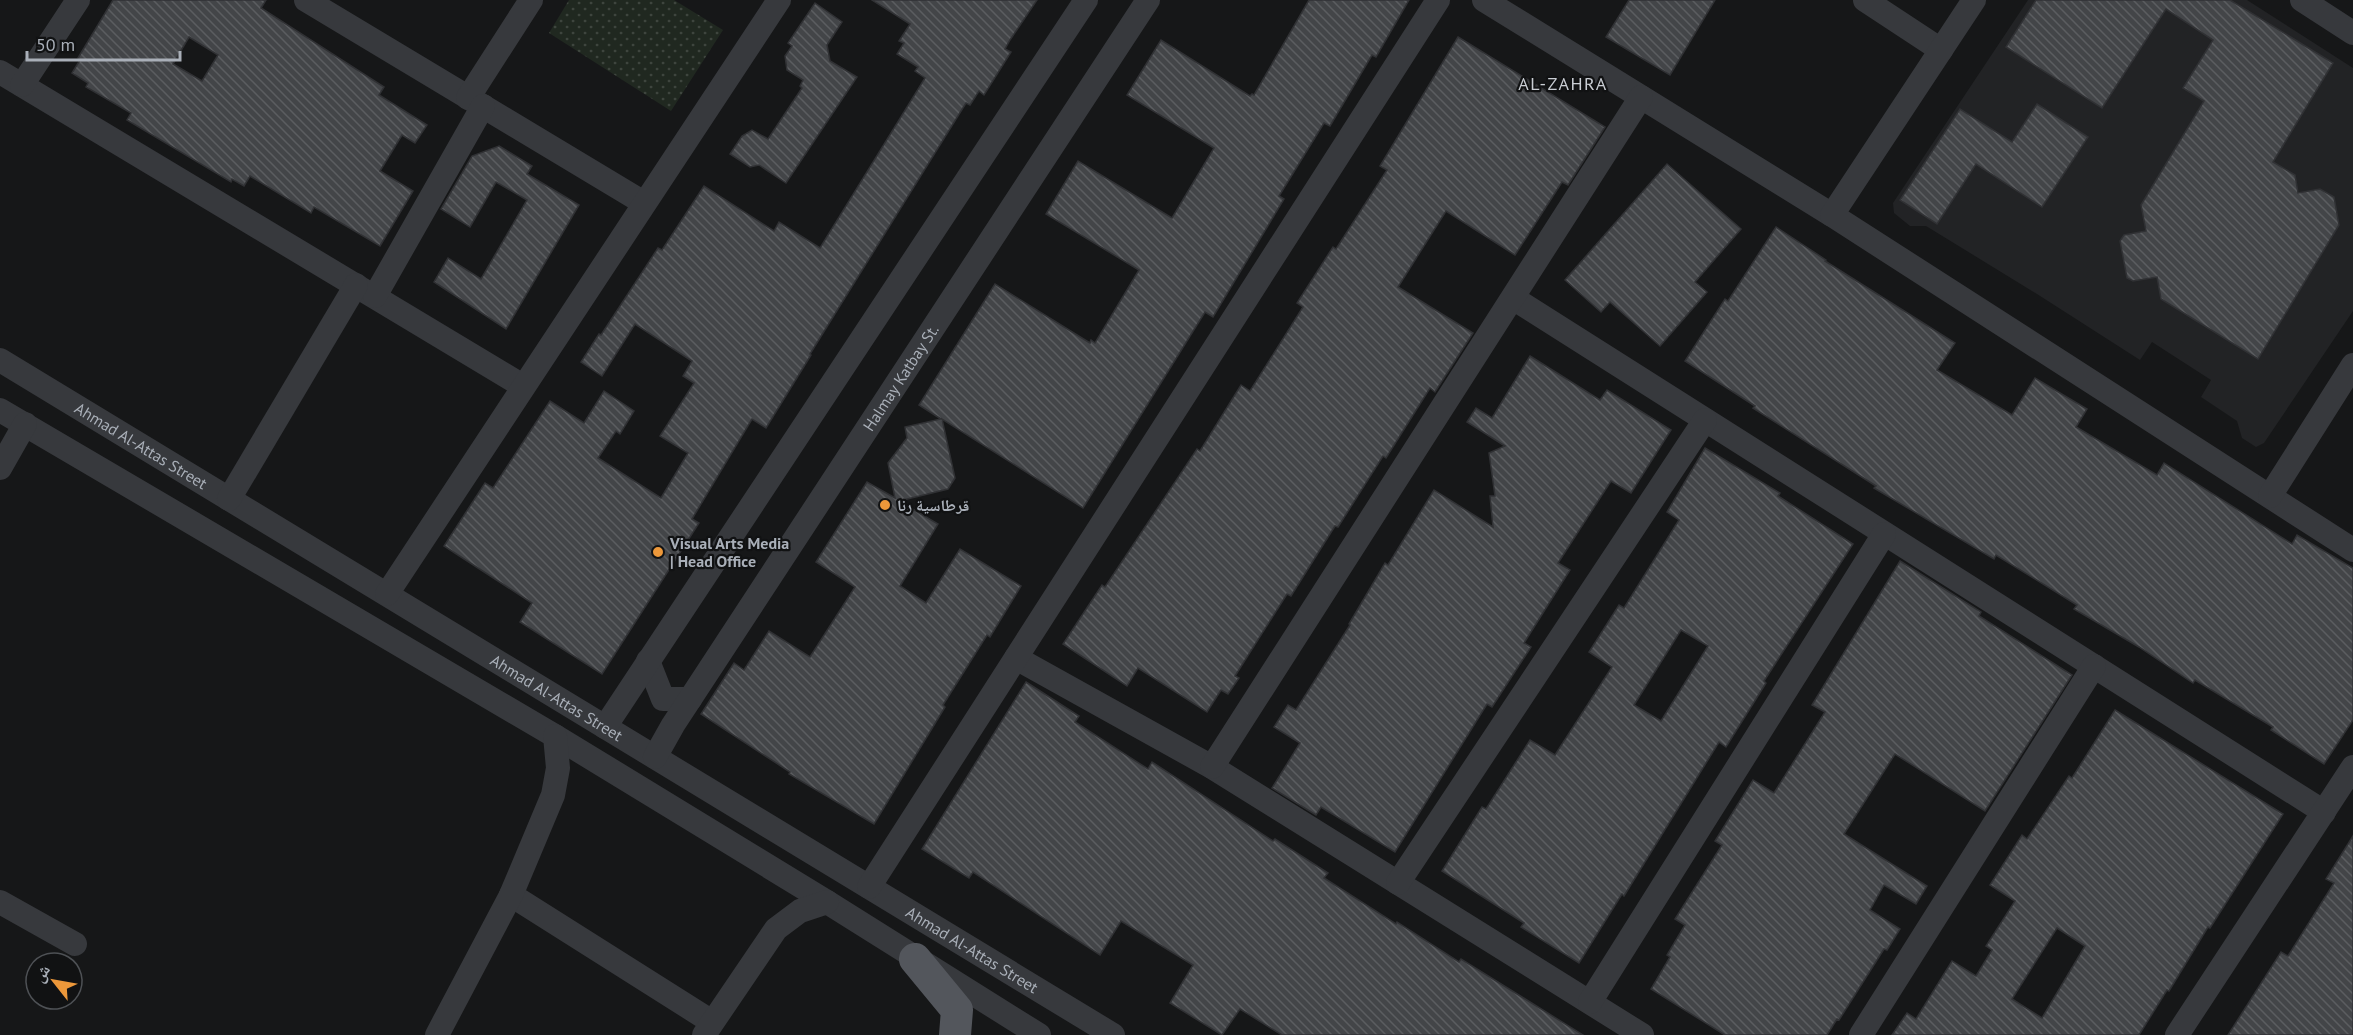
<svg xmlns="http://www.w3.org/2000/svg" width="2353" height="1035" font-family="'PT Sans','Noto Naskh Arabic',sans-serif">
  <defs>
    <pattern id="park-dots" width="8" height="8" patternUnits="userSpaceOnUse" patternTransform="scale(1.5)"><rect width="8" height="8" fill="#202820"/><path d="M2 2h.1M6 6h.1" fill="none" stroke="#3e453e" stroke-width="1.8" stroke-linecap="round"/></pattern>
    <pattern id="building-back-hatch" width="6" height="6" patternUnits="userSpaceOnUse" patternTransform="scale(1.5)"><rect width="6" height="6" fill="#434548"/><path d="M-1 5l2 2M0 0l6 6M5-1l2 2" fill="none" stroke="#5b5d60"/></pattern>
  </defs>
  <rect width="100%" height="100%" fill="#161718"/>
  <!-- built -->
  <path fill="#222325" d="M 2028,0 L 2247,0 L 2353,68 L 2353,311 L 2264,443 L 2256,447 L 2242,438 L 2237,421 L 2201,397 L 2211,380 L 2152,342 L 2140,360 L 2037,294 L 1926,226 L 1910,226 L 1894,213 L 1893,203 Z"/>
  <!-- park -->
  <path fill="url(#park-dots)" d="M 569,0 L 674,0 L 723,30 L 671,111 L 549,33 Z"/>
  <!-- building -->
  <g fill="url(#building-back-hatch)" stroke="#303134" stroke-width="1.5" fill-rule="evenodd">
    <path d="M 113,0 L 266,0 L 261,8 L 384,87 L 379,95 L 427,125 L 415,143 L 402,135 L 380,171 L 413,191 L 380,246 L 314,207 L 311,213 L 250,176 L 244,186 L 232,179 L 231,182 L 127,120 L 131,113 L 86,87 L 88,83 L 72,73 L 80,60 L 78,58 ZM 189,37 L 218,55 L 202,81 L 173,64 Z"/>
    <path d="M 872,0 L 1037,0 L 1010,40 L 1005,49 L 1011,52 L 984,95 L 979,91 L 970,105 L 966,103 L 810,354 L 811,355 L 766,428 L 752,419 L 692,519 L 699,523 L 602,674 L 520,622 L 532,603 L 444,546 L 485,483 L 493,488 L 550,401 L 584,423 L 604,391 L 634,411 L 620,434 L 616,431 L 598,458 L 661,498 L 688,453 L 660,436 L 694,383 L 683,376 L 692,361 L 635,324 L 602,376 L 581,362 L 599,334 L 601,335 L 658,248 L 662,250 L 704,186 L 774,231 L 779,222 L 820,248 L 925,78 L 915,71 L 918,67 L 897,54 L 904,43 L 899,41 L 910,24 Z"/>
    <path d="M 1309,0 L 1409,0 L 1376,57 L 1372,55 L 1330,126 L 1324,123 L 1279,196 L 1284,199 L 1213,317 L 1205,312 L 1083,508 L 942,419 L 955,478 L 948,489 L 899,501 L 938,524 L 900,586 L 926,603 L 960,549 L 1021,586 L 990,637 L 987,635 L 943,705 L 945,707 L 874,824 L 789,774 L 790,772 L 701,714 L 734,663 L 744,670 L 769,631 L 810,657 L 855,587 L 816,562 L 867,482 L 895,498 L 888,463 L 907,438 L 905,427 L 941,419 L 919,405 L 995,284 L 1090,343 L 1091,340 L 1095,343 L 1139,270 L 1046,214 L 1078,161 L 1172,218 L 1214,148 L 1127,95 L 1161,40 L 1250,96 L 1252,94 L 1254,95 Z"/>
    <path d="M 1629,0 L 1715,0 L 1670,75 L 1606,37 Z"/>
    <path d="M 2036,0 L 2230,0 L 2333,63 L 2273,162 L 2295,175 L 2298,193 L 2320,189 L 2334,197 L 2339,225 L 2258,359 L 2161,299 L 2157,277 L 2133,281 L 2127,278 L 2120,241 L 2124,235 L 2146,231 L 2141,205 L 2204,101 L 2183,88 L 2213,40 L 2166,9 L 2102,108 L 2006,47 Z"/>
    <path d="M 815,3 L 842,22 L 827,45 L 830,61 L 857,77 L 786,183 L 759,165 L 750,167 L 730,154 L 742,136 L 752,130 L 768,139 L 802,88 L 800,86 L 803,80 L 787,70 L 785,56 L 792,46 L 788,43 Z"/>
    <path d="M 1458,37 L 1605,127 L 1568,185 L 1562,182 L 1515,255 L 1446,211 L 1398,287 L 1473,333 L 1435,392 L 1430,388 L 1386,458 L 1383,456 L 1338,527 L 1335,526 L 1291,596 L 1287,594 L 1235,676 L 1239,678 L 1228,694 L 1221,690 L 1207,712 L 1138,668 L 1127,686 L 1063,644 L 1102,585 L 1105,587 L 1197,449 L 1200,451 L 1241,385 L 1250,391 L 1303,307 L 1297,303 L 1333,247 L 1336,249 L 1387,170 L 1380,166 Z"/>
    <path d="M 2037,104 L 2088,137 L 2042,207 L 1976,164 L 1937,224 L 1900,200 L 1960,109 L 2012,142 Z"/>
    <path d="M 499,146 L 532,166 L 527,174 L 579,205 L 506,329 L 434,282 L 448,258 L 481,279 L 527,200 L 496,182 L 470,227 L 441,209 L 472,156 Z"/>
    <path d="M 1667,164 L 1741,229 L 1695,282 L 1707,292 L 1660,346 L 1610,302 L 1601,312 L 1565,280 Z"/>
    <path d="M 1776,227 L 1826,260 L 1825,261 L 1955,343 L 1937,370 L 2012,415 L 2035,378 L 2087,409 L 2076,427 L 2157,475 L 2164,463 L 2292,544 L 2297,535 L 2353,568 L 2353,720 L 2324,764 L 2271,730 L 2273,727 L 2195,680 L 2193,683 L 2139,647 L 2074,609 L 2077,605 L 1996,555 L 1994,559 L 1874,488 L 1876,486 L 1753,408 L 1755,406 L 1685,361 L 1725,299 L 1728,301 Z"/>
    <path d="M 1530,356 L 1600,400 L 1607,390 L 1671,430 L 1631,493 L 1611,481 L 1558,563 L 1570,570 L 1524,643 L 1531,647 L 1492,707 L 1487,704 L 1395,852 L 1321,807 L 1316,815 L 1272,788 L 1300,743 L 1274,727 L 1288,705 L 1296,710 L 1350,625 L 1349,624 L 1385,563 L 1388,565 L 1434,490 L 1493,527 L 1490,496 L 1495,496 L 1489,453 L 1505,446 L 1467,422 L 1476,408 L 1492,418 Z"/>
    <path d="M 1705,448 L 1780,493 L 1778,496 L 1853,544 L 1764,681 L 1766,683 L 1726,747 L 1719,742 L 1624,896 L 1622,894 L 1579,963 L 1521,927 L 1524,923 L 1442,871 L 1482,807 L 1486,809 L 1530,740 L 1555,755 L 1612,667 L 1589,652 L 1619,605 L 1624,608 L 1679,520 L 1667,512 ZM 1681,630 L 1708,646 L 1661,721 L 1634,705 Z"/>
    <path d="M 1900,561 L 1981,612 L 1979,616 L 2072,675 L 1985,811 L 1895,754 L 1844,834 L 1927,886 L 1916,904 L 1884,885 L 1870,910 L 1900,929 L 1887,950 L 1884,949 L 1839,1020 L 1837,1019 L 1827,1035 L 1725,1035 L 1651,989 L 1670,957 L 1667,955 L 1685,925 L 1675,919 L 1722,845 L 1715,841 L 1753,780 L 1774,793 L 1825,712 L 1812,705 Z"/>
    <path d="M 1026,682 L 1079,716 L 1075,722 L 1148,769 L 1152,762 L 1273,841 L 1275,839 L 1328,873 L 1324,878 L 1396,924 L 1397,922 L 1459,962 L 1461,959 L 1583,1035 L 1282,1035 L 1240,1009 L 1222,1035 L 1170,1003 L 1193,965 L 1121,921 L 1100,955 L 973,872 L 969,878 L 922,849 Z"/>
    <path d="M 2115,710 L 2283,814 L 2210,928 L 2208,927 L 2169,991 L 2167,990 L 2139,1035 L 1892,1035 L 1907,1013 L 1916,1019 L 1952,961 L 1976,976 L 1992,950 L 1986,946 L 2015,901 L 1990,885 L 2022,835 L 2027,839 L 2069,776 L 2072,778 ZM 2057,928 L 2085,946 L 2042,1018 L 2012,999 Z"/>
    <path d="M 2353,836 L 2353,1035 L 2228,1035 L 2281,952 L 2288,956 L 2334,883 L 2326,879 Z"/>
  </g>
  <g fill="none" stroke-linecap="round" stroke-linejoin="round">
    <!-- minor -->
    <g stroke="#37393d" stroke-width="24">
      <path d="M 306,0 L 644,203"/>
      <path d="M 1484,0 L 1832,215"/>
      <path d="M 1865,0 L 1941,50"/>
      <path d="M 1974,0 L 1832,215 L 2353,550"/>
      <path d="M 2302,0 L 2353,33"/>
      <path d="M 0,72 L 523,386"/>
      <path d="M 22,85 L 78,0"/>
      <path d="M 468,98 L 531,0"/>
      <path d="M 375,296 L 483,106"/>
      <path d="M 1513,298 L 2324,812"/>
      <path id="s1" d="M 0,360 L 1113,1035"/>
      <path d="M 0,410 L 555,736 L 827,902 L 1039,1035"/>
      <path d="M 0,468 L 25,424"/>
      <path d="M 2270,496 L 2353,365"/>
      <path d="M 229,499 L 356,285"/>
      <path d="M 387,594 L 779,0"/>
      <path d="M 1016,658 L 1212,767 L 1642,1035"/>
      <path d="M 648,661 L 663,699 L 690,699"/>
      <path d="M 605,727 L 1086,0"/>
      <path id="s2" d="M 655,757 L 673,725 L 1148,0"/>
      <path d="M 1212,767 L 1641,97"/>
      <path d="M 1398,883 L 1705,420"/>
      <path d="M 869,887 L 1438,0"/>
      <path d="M 511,895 L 712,1022"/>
      <path d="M 0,902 L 75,944"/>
      <path d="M 1590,1002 L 1884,534"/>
      <path d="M 437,1035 L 511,895 L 553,795 L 558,768 L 555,736"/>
      <path d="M 704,1035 L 776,929 L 800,911 L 827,902"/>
      <path d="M 1861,1035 L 2094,666"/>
      <path d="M 2177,1035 L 2353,767"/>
    </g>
    <!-- major -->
    <path stroke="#53565c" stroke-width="32" d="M 915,959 L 957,1010 L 955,1035"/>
  </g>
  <!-- markers -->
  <g fill="#ed983a" stroke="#111213" stroke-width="2">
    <circle cx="885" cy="505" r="6"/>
    <circle cx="658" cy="552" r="6"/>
  </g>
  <g text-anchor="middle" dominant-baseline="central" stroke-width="4.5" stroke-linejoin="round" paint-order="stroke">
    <!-- street labels -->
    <g font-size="16" fill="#a9afb8" stroke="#111213">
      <text stroke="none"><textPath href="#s2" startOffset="452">Halmay Katbay St.</textPath></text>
      <text stroke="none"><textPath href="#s1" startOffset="165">Ahmad Al-Attas Street</textPath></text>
      <text stroke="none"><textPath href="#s1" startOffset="651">Ahmad Al-Attas Street</textPath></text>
      <text stroke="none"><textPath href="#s1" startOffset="1137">Ahmad Al-Attas Street</textPath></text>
    </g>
    <!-- poi labels -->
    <g font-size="16" font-weight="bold" fill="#a9afb8" stroke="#111213" text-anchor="start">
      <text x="897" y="505">قرطاسية رنا</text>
      <text x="670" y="543">Visual Arts Media<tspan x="670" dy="18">| Head Office</tspan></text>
    </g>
    <!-- neighbourhood labels -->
    <g font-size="18" letter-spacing="1.5" fill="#caced4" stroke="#111213">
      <text x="1563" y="83">AL-ZAHRA</text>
    </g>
  </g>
  <!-- north arrow -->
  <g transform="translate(54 981) rotate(301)"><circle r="28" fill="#111213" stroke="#4e5155" stroke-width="1.5"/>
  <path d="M0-4.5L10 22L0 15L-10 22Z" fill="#ed983a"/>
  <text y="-9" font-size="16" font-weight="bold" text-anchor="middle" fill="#a9afb8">ش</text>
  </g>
  <!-- scale -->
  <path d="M27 51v9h153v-9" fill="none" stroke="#a9afb8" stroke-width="3"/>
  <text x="36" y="51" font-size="18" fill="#a9afb8" stroke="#111213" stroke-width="4.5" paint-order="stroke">50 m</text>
</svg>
